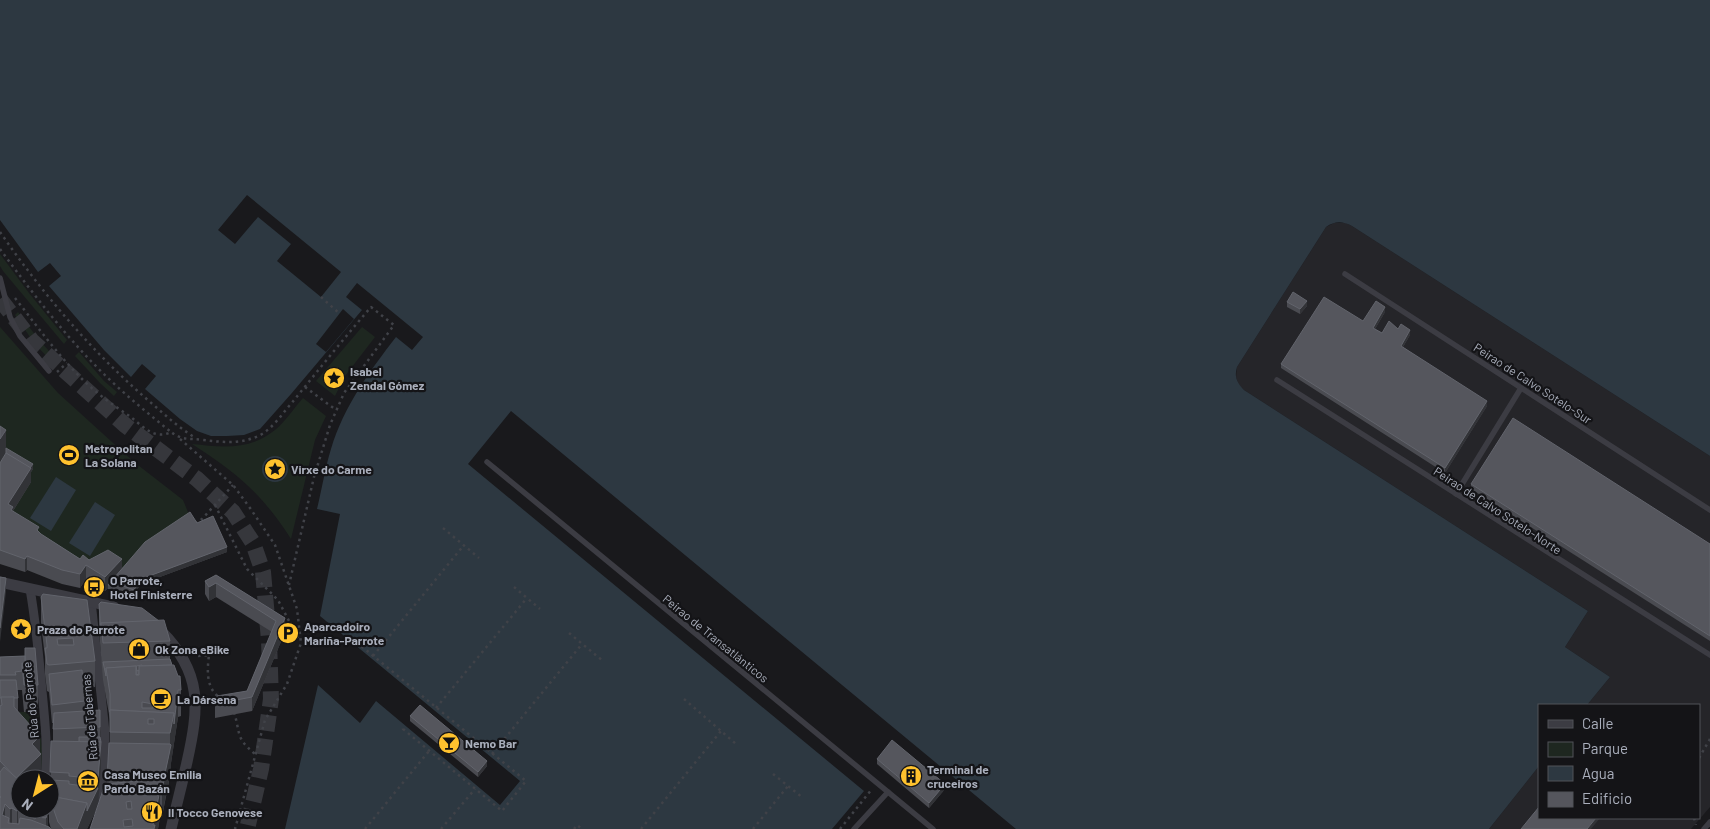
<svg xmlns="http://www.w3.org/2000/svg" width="1710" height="829" font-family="Barlow,sans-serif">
  <rect width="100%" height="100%" fill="#19191c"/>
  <!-- built -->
  <path fill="#252529" d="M 1334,223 L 1346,223 L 1352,226 L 1710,456 L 1710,807 L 1691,829 L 1489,829 L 1539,766 L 1539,818 L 1699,818 L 1699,705 L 1587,705 L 1610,677 L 1565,647 L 1588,611 L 1244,390 L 1238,384 L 1236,377 L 1237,367 L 1326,227 Z"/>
  <!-- green -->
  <g fill="#1e2720">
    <path d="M 0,254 L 29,293 L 67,340 L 64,344 L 3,271 L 0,266 Z"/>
    <path d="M 18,312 L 39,340 L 59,362 L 55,365 L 34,343 L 15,315 Z"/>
    <path d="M 0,327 L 58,393 L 134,462 L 183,500 L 190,517 L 122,573 L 89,574 L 8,518 L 30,482 L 0,449 Z"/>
    <path d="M 362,327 L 375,337 L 345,376 L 335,396 L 316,381 Z"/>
    <path d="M 79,352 L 104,381 L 117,392 L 114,396 L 100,383 L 75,356 Z"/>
    <path d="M 303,398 L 326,416 L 315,440 L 291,539 C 263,495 236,472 192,444 C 222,447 249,451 275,430 C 285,422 294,408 303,398 Z"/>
    <path d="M 13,712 L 38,712 L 43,755 L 41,772 Z"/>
  </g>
  <!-- water -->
  <g fill="#2d3841">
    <path d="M 0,0 L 1710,0 L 1710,456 L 1352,226 C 1342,221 1335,221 1326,227 L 1237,367 C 1234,377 1237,383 1244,390 L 1588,611 L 1565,647 L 1610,677 L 1587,705 L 1539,705 L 1539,766 L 1489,829 L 1016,829 L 511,411 L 468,464 L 864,791 L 832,829 L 285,829 L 318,685 L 360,723 L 376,701 L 500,805 L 520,781 L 320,616 L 340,514 L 317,509 C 322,489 325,468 331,449 C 344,406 369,372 396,337 L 412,350 L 423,337 L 357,283 L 346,297 L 362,310 L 291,394 L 260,429 L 244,435 L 227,436 L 211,436 L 197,431 L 180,419 L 145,389 L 156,376 L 142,364 L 131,377 L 104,350 L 49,286 L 61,276 L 50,263 L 38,272 L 0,220 Z"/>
    <circle cx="275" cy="469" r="13"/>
    <path d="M 56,477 L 76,490 L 51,531 L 30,518 Z"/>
    <path d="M 95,502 L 115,515 L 90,556 L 69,543 Z"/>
  </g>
  <!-- pier -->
  <g fill="#19191c">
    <path d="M 247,195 L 341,272 L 321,297 L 277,261 L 291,244 L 258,217 L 235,244 L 218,230 Z"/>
    <path d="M 343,309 L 354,319 L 326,352 L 316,344 Z"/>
  </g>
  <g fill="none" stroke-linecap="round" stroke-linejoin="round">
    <!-- secondary-tunnel -->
    <path stroke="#36373c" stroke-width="16" stroke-dasharray="16 8" stroke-linecap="butt" d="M 0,299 L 32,341 L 125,425 L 197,479 L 233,512 L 253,543 L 263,572 L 269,640 L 271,699 L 261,769 L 247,829"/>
    <!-- path -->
    <g stroke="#404248" stroke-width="2.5" stroke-dasharray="2.5 4" stroke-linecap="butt">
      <path d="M 0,232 C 43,294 92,352 149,401 C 164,414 178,427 194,437"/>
      <path d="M 0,249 C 34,295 68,340 109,379 C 129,398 150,415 171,432"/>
      <path d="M 321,297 L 340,314"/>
      <path d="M 15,298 C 37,326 57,354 82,379 C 96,393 114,406 131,417 C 143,427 155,440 171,432 C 183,441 189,438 204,440 C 220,442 237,444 253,438 C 271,433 283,412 295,399 C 320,368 345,337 371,307 L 394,325 L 344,393 L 330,425 L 314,477 L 289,585"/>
      <path d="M 57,372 L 67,363"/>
      <path d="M 305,387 L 336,410"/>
      <path d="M 180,439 L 233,485 L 250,508 L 275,545 L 297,609 L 301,643 L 287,684 L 265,720 L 235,829"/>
      <path d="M 215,505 L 247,569 L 278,600 L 299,640"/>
      <path d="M 195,523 L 202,519 L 233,485"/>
      <path d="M 443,528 L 479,558"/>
      <path d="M 514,587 L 540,609"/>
      <path d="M 117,595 L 124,589"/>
      <path d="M 569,633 L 603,661"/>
      <path d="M 348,639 L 349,636 L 526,781 L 502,811 L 403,729 L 405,726"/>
      <path d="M 198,656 L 209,655 C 207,671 206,688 220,698"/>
      <path d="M 373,656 L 464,545"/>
      <path d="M 684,699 L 736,744"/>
      <path d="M 436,708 L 527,598"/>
      <path d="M 234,712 C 241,735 235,737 255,754"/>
      <path d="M 492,754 L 582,644"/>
      <path d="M 1699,758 L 1710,739"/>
      <path d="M 773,774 L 803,798"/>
      <path d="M 1694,818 L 1696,825"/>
      <path d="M 365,829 L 429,751"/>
      <path d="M 441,829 L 475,789"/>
      <path d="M 574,829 L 577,825 L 582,829"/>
      <path d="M 641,829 L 721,731"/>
      <path d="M 753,829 L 788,786"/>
      <path d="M 840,829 L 872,789"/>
    </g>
    <!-- service -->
    <g stroke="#3c3c43" stroke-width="5.5">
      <path d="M 1345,274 L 1710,510"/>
      <path d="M 0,278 L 10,317 L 20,336 L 49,371"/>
      <path d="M 1277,380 L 1710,655"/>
      <path d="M 487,462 L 933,829"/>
      <path d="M 1456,494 L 1521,388"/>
      <path d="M 854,829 L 888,792"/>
      <path d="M 1704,829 L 1710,822"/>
    </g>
    <!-- pedestrian -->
    <g stroke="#3c3c43" stroke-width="9">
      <path d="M 30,589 C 36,623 39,657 42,691 C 45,721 48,749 45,779"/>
      <path d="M 91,601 L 105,732 L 105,769 L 103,800"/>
    </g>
    <!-- minor -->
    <g stroke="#3c3c43" stroke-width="11">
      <path d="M 0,582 L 114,607"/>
      <path d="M 161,631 C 203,673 199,708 187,762 C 182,784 176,807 171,829"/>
    </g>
  </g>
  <!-- wall -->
  <g fill="#4a4b51">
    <path d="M 1287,302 L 1307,306 L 1300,314 L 1287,307 Z"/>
    <path d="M 1385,312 L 1375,329 L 1382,333 L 1398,329 L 1410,335 L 1403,347 L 1487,406 L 1445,473 L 1281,368 L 1281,364 L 1363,321 Z"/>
    <path d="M 0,426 L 6,448 L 33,469 L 31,472 L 31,482 L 13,511 L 41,534 L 80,559 L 89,560 L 122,568 L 197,523 L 227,552 L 141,584 L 134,594 L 123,591 L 108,589 L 108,588 L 105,591 L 86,579 L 80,588 L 62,584 L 27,570 L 25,572 L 0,564 Z"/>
    <path d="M 1471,484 L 1710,544 L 1710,641 L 1471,489 Z"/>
    <path d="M 216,575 L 285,618 L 285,632 L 252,711 L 215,718 L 215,704 L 247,691 L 272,632 L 216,597 L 209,601 L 205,594 L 205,581 Z"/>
    <path d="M 43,594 L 95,661 L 95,687 L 88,688 L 88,706 L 85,706 L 85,711 L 100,710 L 101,768 L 98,806 L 87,829 L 51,829 L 49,822 L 49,809 L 50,809 L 51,741 L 53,741 L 53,723 L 52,723 L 49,692 L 47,691 L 45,674 L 45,657 L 41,624 L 41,597 Z"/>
    <path d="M 99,604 L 170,641 L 170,659 L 181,690 L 181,716 L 178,717 L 171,763 L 171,771 L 162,817 L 160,817 L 158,829 L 90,829 L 107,784 L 109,743 L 110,743 L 110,720 L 103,680 L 99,630 Z"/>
    <path d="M 25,656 L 38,685 L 38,712 L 24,712 L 22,690 L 17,690 L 18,698 L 18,712 L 40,753 L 41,772 L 34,779 L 20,779 L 20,809 L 48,809 L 48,826 L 0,829 L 0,657 Z"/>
    <path d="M 410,716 L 487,766 L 478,777 L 410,721 Z"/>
    <path d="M 877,759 L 945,789 L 929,808 L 877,764 Z"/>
  </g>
  <!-- shaded-wall -->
  <g fill="#323337">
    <path d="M 1307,301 L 1307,306 L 1300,314 L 1300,309 Z"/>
    <path d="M 1385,307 L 1385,312 L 1373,332 L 1373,328 Z"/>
    <path d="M 1410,330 L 1410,335 L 1401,350 L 1401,346 Z"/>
    <path d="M 1487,401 L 1487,406 L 1445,473 L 1445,468 Z"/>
    <path d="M 6,430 L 6,467 L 0,476 L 0,439 Z"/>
    <path d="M 33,464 L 33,469 L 31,472 L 31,482 L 13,511 L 13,520 L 8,504 Z"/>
    <path d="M 227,547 L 227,552 L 141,584 L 134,594 L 134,590 L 141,579 Z"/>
    <path d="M 27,556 L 27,570 L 25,572 L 25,559 Z"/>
    <path d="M 122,559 L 122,573 L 108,585 L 108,588 L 105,591 L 105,577 Z"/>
    <path d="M 86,565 L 86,579 L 80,588 L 80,574 Z"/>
    <path d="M 6,578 L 6,592 L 0,642 L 0,628 Z"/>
    <path d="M 216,583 L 216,597 L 209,601 L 209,587 Z"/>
    <path d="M 285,618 L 285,632 L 252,711 L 252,697 Z"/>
    <path d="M 178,690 L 178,717 L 171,763 L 171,771 L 164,805 L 164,778 L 170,751 L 170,733 Z"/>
    <path d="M 40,736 L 40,755 L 32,744 Z"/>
    <path d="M 101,742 L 101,768 L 98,806 L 98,779 Z"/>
    <path d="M 41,754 L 41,772 L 34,779 L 20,779 L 20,793 L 16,778 Z"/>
    <path d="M 487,761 L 487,766 L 478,777 L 478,772 Z"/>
    <path d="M 164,780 L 164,807 L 162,817 L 162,791 Z"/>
    <path d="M 945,784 L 945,789 L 929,808 L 929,803 Z"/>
    <path d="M 98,788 L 98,806 L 87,829 L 77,829 L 87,803 Z"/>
    <path d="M 160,790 L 160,817 L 158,829 L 153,829 L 153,825 Z"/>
    <path d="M 5,804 L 5,829 L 2,815 Z"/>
    <path d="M 12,808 L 12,829 L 10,829 L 10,809 Z"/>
    <path d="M 48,809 L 48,829 L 46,829 L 46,818 Z"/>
    <path d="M 18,810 L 18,829 L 17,829 L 17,811 Z"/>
    <path d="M 1596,818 L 1600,818 L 1591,829 L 1587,829 Z"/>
  </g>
  <!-- building -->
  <g fill="#55565d" stroke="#62646c" fill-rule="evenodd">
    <path d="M 1293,292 L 1307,301 L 1300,309 L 1287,302 Z"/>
    <path d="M 1324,297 L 1363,321 L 1376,301 L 1385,307 L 1373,328 L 1382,333 L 1389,321 L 1398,329 L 1401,324 L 1410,330 L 1401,346 L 1487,401 L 1445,468 L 1281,364 Z"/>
    <path d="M 1513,418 L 1710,544 L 1710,636 L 1471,484 Z"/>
    <path d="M 0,426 L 6,430 L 0,439 Z"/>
    <path d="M 6,448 L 33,464 L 30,468 L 6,453 Z"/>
    <path d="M 6,453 L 31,468 L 8,504 L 13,507 L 11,510 L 39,527 L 37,530 L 41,534 L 80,559 L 83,555 L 89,560 L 108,550 L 122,559 L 105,577 L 86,565 L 80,574 L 62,570 L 27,556 L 25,559 L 0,550 L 0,463 Z"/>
    <path d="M 190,512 L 197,523 L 213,516 L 227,547 L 141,579 L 134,590 L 123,586 L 108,585 L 145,542 Z"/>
    <path d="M 216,575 L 285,618 L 252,697 L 215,704 L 217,696 L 247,691 L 276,621 L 216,583 L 209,587 L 205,581 Z"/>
    <path d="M 0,577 L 6,578 L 0,628 Z"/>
    <path d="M 43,594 L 87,600 L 95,661 L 49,665 L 47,664 L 45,648 L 47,648 L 47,645 L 41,597 ZM 73,638 L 74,645 L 58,645 L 57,639 Z"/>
    <path d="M 101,602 L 142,608 L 159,621 L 101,623 L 101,633 L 99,604 Z"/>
    <path d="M 164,620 L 170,641 L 103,643 L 101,623 Z"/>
    <path d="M 25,648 L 35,648 L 38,685 L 24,685 L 22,663 L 25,663 Z"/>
    <path d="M 25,656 L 25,663 L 22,663 L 22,671 L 15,672 L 16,675 L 0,675 L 0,657 Z"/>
    <path d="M 170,659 L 172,665 L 142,666 L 142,665 L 136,666 L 137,671 L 139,670 L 139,674 L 136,675 L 136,666 L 106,668 L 106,676 L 103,662 Z"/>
    <path d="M 174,665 L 178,676 L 180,676 L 181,690 L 178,690 L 174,724 L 174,713 L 110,710 L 110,712 L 110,694 L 106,668 L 136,666 L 136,675 L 139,675 L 139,666 ZM 142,702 L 153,704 L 153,708 L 142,708 Z"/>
    <path d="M 82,670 L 83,681 L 88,681 L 88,687 L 84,688 L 85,701 L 52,705 L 49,674 Z"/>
    <path d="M 0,680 L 16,680 L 18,698 L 14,698 L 14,697 L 0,698 Z"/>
    <path d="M 1,697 L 14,697 L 14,707 L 40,736 L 32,744 L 41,754 L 16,778 L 0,761 L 0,706 L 2,705 Z"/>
    <path d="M 420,705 L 487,761 L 478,772 L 410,716 Z"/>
    <path d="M 100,710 L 100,727 L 53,729 L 54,713 Z"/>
    <path d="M 110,710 L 174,713 L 170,733 L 110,732 ZM 148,719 L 154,719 L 154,724 L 148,724 Z"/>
    <path d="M 79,737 L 100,737 L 101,742 L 79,742 Z"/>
    <path d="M 892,740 L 945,784 L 929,803 L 877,759 Z"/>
    <path d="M 51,741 L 101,742 L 98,779 L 69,776 L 69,773 L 50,772 Z"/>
    <path d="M 109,743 L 170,744 L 171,745 L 164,778 L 163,778 L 164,780 L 162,791 L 160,790 L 153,825 L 155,825 L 154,829 L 90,829 L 105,784 L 149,780 L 149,777 L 107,779 ZM 131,801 L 132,809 L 127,809 L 126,802 ZM 132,819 L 133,826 L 124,827 L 123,820 Z"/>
    <path d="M 4,767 L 20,781 L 20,809 L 48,809 L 46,818 L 37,817 L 35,819 L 18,810 L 17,811 L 12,808 L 10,809 L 5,804 L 2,815 L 9,818 L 8,823 L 19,824 L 20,818 L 31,820 L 49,827 L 51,829 L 0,829 L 0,798 L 1,797 L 0,796 L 0,772 Z"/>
    <path d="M 50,780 L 69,781 L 69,784 L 98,788 L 87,811 L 87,803 L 50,796 Z"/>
    <path d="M 50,796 L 87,803 L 77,829 L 64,829 L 58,822 L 50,799 Z"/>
    <path d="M 1539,807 L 1539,818 L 1596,818 L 1587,829 L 1521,829 Z"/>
  </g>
  <!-- icons -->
  <defs>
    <g id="sight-disc" transform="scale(1.125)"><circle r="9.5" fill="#ffc22e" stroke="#141417"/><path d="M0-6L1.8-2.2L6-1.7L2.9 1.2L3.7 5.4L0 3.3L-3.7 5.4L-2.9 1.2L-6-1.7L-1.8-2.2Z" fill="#111"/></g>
    <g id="stadium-disc" transform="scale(1.125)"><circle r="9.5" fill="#ffc22e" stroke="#141417"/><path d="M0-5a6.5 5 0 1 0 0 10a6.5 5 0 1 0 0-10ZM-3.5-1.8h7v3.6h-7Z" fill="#111"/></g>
    <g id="bus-disc" transform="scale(1.125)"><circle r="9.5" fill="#ffc22e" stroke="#141417"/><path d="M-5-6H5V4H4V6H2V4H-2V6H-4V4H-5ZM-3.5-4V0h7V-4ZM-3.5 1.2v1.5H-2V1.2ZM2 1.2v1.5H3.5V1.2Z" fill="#111"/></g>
    <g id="parking-disc" transform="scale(1.125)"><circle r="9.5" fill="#ffc22e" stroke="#141417"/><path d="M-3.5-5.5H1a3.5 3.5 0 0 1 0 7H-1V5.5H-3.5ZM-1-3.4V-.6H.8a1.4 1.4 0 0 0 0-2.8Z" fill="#111"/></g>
    <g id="shop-disc" transform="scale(1.125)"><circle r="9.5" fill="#ffc22e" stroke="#141417"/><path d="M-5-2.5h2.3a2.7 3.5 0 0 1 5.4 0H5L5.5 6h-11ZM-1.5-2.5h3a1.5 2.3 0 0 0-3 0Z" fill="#111"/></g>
    <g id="cafe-disc" transform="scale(1.125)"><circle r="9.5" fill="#ffc22e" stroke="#141417"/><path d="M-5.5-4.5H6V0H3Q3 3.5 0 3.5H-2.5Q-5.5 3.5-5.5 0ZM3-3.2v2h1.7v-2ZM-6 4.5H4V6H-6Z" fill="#111"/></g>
    <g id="bar-disc" transform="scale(1.125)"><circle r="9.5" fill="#ffc22e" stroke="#141417"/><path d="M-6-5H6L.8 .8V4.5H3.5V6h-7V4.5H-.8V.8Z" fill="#111"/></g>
    <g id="building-disc" transform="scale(1.125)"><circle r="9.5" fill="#ffc22e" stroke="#141417"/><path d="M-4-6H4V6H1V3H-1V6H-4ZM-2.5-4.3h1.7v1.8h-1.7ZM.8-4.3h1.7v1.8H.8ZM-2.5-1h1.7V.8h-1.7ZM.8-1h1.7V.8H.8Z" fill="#111"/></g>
    <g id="museum-disc" transform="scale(1.125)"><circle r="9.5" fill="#ffc22e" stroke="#141417"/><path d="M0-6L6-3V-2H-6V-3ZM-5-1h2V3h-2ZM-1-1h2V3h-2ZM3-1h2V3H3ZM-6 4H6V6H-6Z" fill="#111"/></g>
    <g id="restaurant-disc" transform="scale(1.125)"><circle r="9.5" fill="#ffc22e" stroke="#141417"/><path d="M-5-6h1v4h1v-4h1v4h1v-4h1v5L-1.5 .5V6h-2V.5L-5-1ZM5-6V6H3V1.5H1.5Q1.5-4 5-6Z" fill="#111"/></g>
  </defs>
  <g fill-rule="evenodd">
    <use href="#sight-disc" x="334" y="378"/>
    <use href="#stadium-disc" x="69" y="455"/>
    <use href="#sight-disc" x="275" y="469"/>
    <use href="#bus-disc" x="94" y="587"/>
    <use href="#sight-disc" x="21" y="629"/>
    <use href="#parking-disc" x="288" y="633"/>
    <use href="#shop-disc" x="139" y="649"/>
    <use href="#cafe-disc" x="161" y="699"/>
    <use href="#bar-disc" x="449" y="743"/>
    <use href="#building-disc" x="911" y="776"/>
    <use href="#museum-disc" x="88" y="781"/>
    <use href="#restaurant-disc" x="152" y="812"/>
  </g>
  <g text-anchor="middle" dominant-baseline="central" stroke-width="4.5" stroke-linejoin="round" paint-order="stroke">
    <!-- poi labels -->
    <g font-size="12" font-weight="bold" fill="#aaafbc" stroke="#141417" text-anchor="start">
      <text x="350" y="371">Isabel<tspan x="350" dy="14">Zendal Gómez</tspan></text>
      <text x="85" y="448">Metropolitan<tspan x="85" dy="14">La Solana</tspan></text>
      <text x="291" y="469">Virxe do Carme</text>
      <text x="110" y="580">O Parrote,<tspan x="110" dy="14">Hotel Finisterre</tspan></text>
      <text x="304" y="626">Aparcadoiro<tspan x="304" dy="14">Mariña-Parrote</tspan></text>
      <text x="37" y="629">Praza do Parrote</text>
      <text x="155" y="649">Ok Zona eBike</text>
      <text x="177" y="699">La Dársena</text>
      <text x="465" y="743">Nemo Bar</text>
      <text x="927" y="769">Terminal de<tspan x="927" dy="14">cruceiros</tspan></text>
      <text x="104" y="774">Casa Museo Emilia<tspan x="104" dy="14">Pardo Bazán</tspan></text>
      <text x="168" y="812">Il Tocco Genovese</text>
    </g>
    <!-- street labels -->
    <g font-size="12" fill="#aaafbc" stroke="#141417">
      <text transform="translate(1533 383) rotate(33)">Peirao de Calvo Sotelo-Sur</text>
      <text transform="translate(1498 510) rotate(33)">Peirao de Calvo Sotelo-Norte</text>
      <text transform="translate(716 638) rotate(39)">Peirao de Transatlánticos</text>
      <text transform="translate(30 700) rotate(-96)">Rúa do Parrote</text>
      <text transform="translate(89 717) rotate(-95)">Rúa de Tabernas</text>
    </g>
  </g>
  <!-- legend -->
  <rect x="1538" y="704" width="162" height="115" fill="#141417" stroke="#505259"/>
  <rect x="1548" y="720" width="25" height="8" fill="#3c3c43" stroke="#505259"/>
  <text x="1582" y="729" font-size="15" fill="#aaafbc">Calle</text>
  <rect x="1548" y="742" width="25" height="15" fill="#1e2720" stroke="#505259"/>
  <text x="1582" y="754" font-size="15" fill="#aaafbc">Parque</text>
  <rect x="1548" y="766" width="25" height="15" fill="#2d3841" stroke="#505259"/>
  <text x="1582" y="779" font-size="15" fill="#aaafbc">Agua</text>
  <rect x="1548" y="792" width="25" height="15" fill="#55565d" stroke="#505259"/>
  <text x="1582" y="804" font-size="15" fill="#aaafbc">Edificio</text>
  <!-- north arrow -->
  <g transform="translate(35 794) rotate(216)"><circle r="24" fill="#141417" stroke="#505259"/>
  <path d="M0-4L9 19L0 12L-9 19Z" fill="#ffc22e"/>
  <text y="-8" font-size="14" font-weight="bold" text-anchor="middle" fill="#aaafbc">N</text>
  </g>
</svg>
